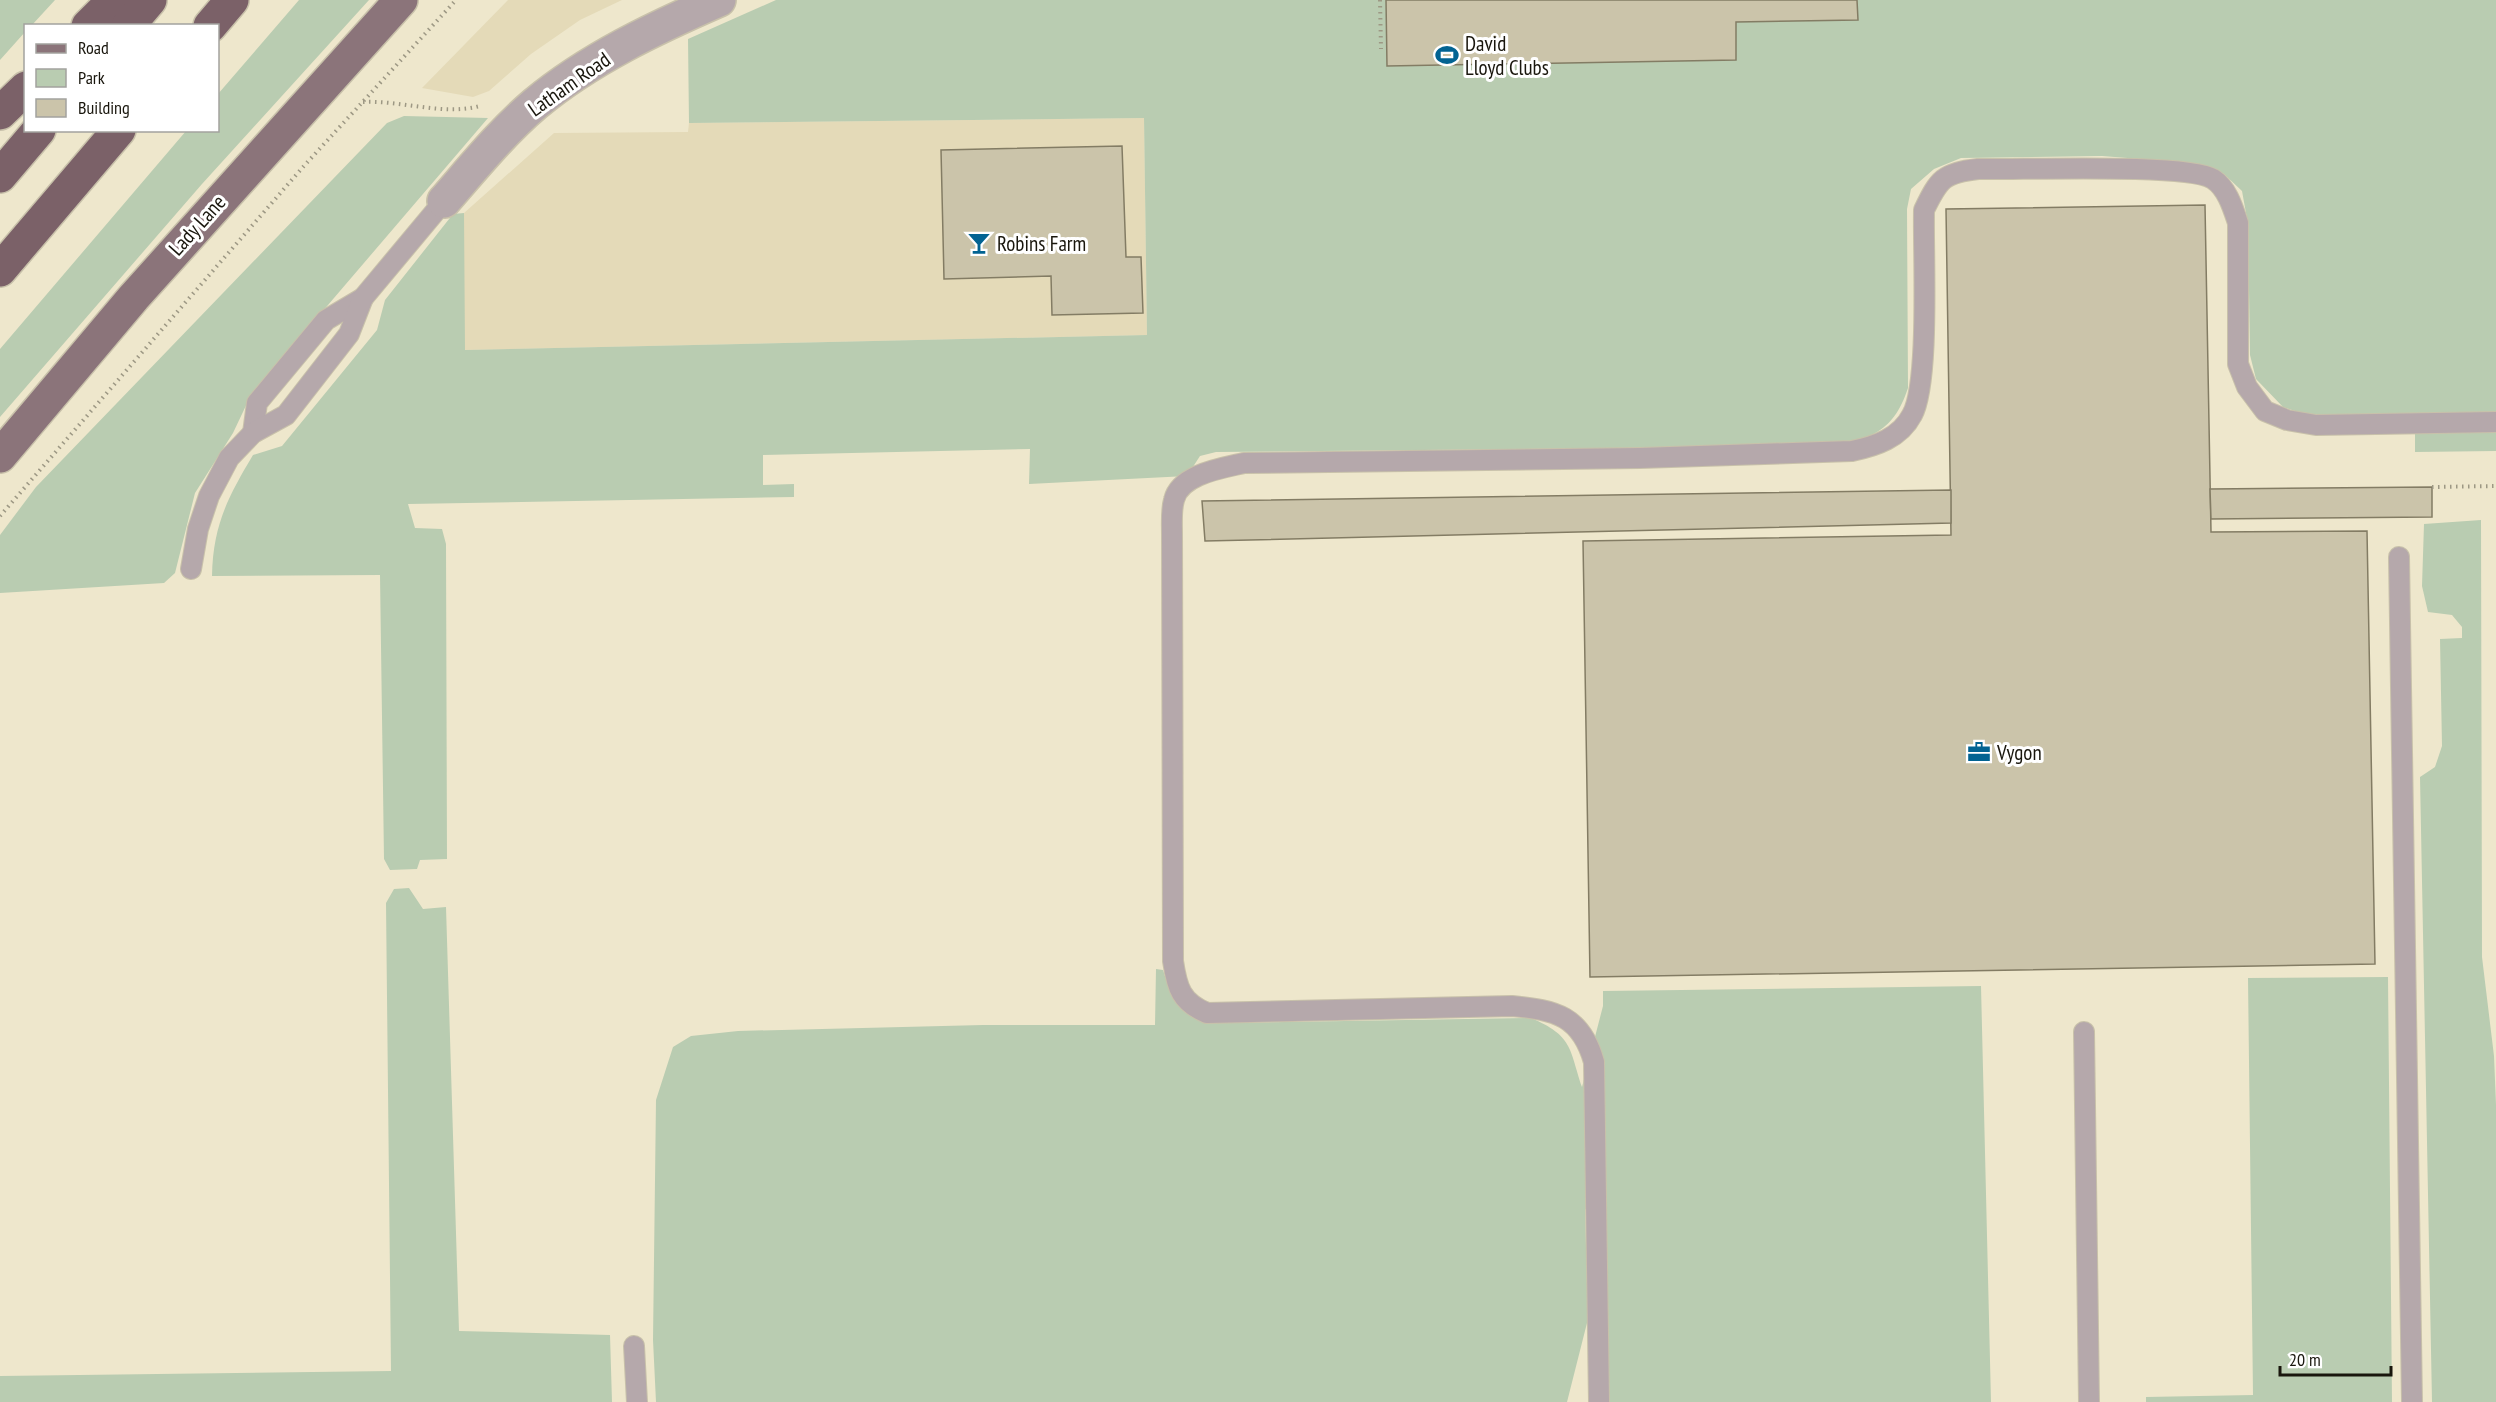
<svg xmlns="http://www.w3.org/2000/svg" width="2496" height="1402" font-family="'PT Sans Narrow',sans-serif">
  <rect width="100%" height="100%" fill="#eee7cc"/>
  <!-- built -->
  <g fill="#e4dab8">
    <path d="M 508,0 L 622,0 L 580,20 L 531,54 L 489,91 L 473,97 L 422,88 Z"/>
    <path d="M 1144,118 L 1147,335 L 464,350 L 464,213 L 554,133 L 688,132 L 689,123 Z"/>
  </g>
  <!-- green -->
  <g fill="#b9ccb1">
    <path d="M 0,0 L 55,0 L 32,25 L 26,26 L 25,32 L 0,60 Z"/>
    <path d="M 299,0 L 369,0 L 202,184 L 0,417 L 0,349 L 186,131 L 218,130 L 218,94 Z"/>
    <path d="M 776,0 L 2496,0 L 2496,413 L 2310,416 L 2283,407 L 2256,379 L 2250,355 L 2248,224 L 2242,191 L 2224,174 L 2191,163 L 2102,156 L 1961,158 L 1934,169 L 1911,189 L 1907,209 L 1908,388 C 1892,436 1867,440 1821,446 L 1216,452 L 1200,456 L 1187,476 L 1029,484 L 1030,449 L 763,455 L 763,485 L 794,484 L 794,497 L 408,504 L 415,528 L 442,529 L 446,544 L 447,859 L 420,860 L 417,869 L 390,870 L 384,859 L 380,575 L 212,576 C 213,525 228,497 253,455 L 282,446 L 377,330 L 385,300 L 453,214 L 464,213 L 465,350 L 1147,335 L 1144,118 L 689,123 L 688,39 Z"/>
    <path d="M 404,116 L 488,118 L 251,395 L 233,433 L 195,493 L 175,573 L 164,583 L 0,593 L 0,535 L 36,487 L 387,123 Z"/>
    <path d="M 2496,427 L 2496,451 L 2415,452 L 2415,428 Z"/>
    <path d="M 2481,520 L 2482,957 L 2494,1056 L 2496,1105 L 2496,1402 L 2432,1402 L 2420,777 L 2435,767 L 2442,746 L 2440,639 L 2462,638 L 2462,627 L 2452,615 L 2428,612 L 2422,586 L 2424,524 Z"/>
    <path d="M 409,888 L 423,909 L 446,907 L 459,1331 L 610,1335 L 612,1402 L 0,1402 L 0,1376 L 391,1371 L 386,903 L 394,889 Z"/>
    <path d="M 1156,969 L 1163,970 C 1176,1012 1189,1017 1231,1023 L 1531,1018 C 1573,1036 1569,1048 1582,1087 L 1603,1006 L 1603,991 L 1981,986 L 1991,1402 L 1605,1402 L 1605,1217 L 1585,1209 L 1588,1319 L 1567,1402 L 656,1402 L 653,1340 L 656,1100 L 673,1047 L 691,1036 L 738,1031 L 983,1025 L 1155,1025 Z"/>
    <path d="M 2388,977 L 2392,1402 L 2146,1402 L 2146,1397 L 2253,1395 L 2248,978 Z"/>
  </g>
  <!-- building -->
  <g fill="#cbc4aa" stroke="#837c64" stroke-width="1.5">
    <path d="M 1386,0 L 1857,0 L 1858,20 L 1736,22 L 1736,60 L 1387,66 Z"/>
    <path d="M 1122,146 L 1126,257 L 1141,257 L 1143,313 L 1052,315 L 1051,276 L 944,279 L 941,150 Z"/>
    <path d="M 2205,205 L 2211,532 L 2367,531 L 2375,964 L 1590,977 L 1583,541 L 1951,535 L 1946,209 Z"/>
    <path d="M 2432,487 L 2432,517 L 2211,519 L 2210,489 Z"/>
    <path d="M 1951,490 L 1951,523 L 1205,541 L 1202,501 Z"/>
  </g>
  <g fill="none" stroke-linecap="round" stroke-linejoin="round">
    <!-- lane casing -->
    <g stroke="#c8c1aa" stroke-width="22">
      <g id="lane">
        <path d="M 253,433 L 257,403 L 326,320 L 363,298"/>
        <path d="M 2399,557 L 2412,1402"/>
        <path d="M 191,569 L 198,529 L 209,496 L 229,458 L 253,433 L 286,415 L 349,334 L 363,298 L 444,201"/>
        <path d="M 2084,1032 L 2089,1402"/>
        <path d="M 634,1346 L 637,1402"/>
        <path d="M 1599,1402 L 1594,1062 C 1581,1016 1556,1010 1512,1006 L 1207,1013 C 1181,1002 1177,988 1173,961 L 1172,534 C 1172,523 1171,510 1174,500 C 1180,474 1223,468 1244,463 L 1640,458 L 1852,451 C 1876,446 1900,438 1912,415 C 1930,383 1923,253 1924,210 C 1939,179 1943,173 1978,169 C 2018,170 2188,163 2213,179 C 2227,188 2233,208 2238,223 L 2238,364 L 2247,387 L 2265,411 L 2287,420 L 2316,425 L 2496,422"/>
      </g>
    </g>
    <!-- street casing -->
    <g stroke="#c8c1aa" stroke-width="36">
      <path id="street" d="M 444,201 C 473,168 501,133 535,104 C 589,59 655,28 719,0"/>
    </g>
    <!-- primary casing -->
    <g stroke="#c8c1aa" stroke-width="36">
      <path id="primary" d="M 0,456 L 134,297 L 401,0"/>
    </g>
    <!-- highway casing -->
    <g stroke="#c8c1aa" stroke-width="36">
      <g id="highway">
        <path d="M 88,26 L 114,0"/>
        <path d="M 128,26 L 150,0"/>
        <path d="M 210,26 L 232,0"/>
        <path d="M 0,113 L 26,88"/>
        <path d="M 0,176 L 39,130"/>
        <path d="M 0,270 L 119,130"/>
      </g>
    </g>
    <!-- path -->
    <g stroke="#9d9884" stroke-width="4" stroke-dasharray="1.5 4.5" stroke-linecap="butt">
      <path d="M 1380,0 L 1381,49"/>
      <path d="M 363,102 C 401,100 443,116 480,106"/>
      <path d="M 2432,487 L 2496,486"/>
      <path d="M 0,516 L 303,167 L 456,0"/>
    </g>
    <!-- lane -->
    <use href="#lane" stroke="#b5a8ab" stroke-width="20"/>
    <!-- street -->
    <use href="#street" stroke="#b5a8ab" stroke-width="33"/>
    <!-- primary -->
    <use href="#primary" stroke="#8b747a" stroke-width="33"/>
    <!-- highway -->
    <use href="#highway" stroke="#7b6168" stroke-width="33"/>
  </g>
  <!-- icons -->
  <defs>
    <g id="stadium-bare" transform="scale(1.8)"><path d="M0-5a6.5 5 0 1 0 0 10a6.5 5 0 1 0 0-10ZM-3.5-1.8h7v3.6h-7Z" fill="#026392" stroke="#fff" stroke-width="2.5" paint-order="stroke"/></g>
    <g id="bar-bare" transform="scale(1.8)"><path d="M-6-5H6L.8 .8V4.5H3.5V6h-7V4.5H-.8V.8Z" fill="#026392" stroke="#fff" stroke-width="2.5" paint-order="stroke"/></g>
    <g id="office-bare" transform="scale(1.8)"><path d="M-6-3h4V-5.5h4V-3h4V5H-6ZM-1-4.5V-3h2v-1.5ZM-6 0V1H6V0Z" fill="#026392" stroke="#fff" stroke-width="2.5" paint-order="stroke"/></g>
  </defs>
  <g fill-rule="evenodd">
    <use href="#stadium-bare" x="1447" y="55"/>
    <use href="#bar-bare" x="979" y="243"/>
    <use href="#office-bare" x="1979" y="752"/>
  </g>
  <g text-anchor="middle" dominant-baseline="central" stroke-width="6" stroke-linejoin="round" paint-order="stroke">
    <!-- poi labels -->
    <g font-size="21" fill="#19160d" stroke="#fff" text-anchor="start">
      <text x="1465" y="43">David<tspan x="1465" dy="24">Lloyd Clubs</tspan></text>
      <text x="997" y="243">Robins Farm</text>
      <text x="1997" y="752">Vygon</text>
    </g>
    <!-- street labels -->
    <g font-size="21" fill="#19160d" stroke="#fff">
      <text transform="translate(569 84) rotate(-35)">Latham Road</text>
      <text transform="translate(197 225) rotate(-48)">Lady Lane</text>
    </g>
  </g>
  <!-- legend -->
  <rect x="24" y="24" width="195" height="108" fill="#ffffff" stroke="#a3a29e" stroke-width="1.5"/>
  <rect x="36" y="44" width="30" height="9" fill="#8b747a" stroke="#a3a29e" stroke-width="1.5"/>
  <text x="78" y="54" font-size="18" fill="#19160d">Road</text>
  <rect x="36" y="69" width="30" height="18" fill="#b9ccb1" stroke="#a3a29e" stroke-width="1.5"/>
  <text x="78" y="84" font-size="18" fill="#19160d">Park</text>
  <rect x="36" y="99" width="30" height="18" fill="#cbc4aa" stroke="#a3a29e" stroke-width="1.5"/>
  <text x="78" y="114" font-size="18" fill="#19160d">Building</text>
  <!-- scale -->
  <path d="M2280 1366v9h111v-9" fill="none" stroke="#19160d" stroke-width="3"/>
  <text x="2289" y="1366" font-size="18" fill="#19160d" stroke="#ffffff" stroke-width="4.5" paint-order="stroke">20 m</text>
</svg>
